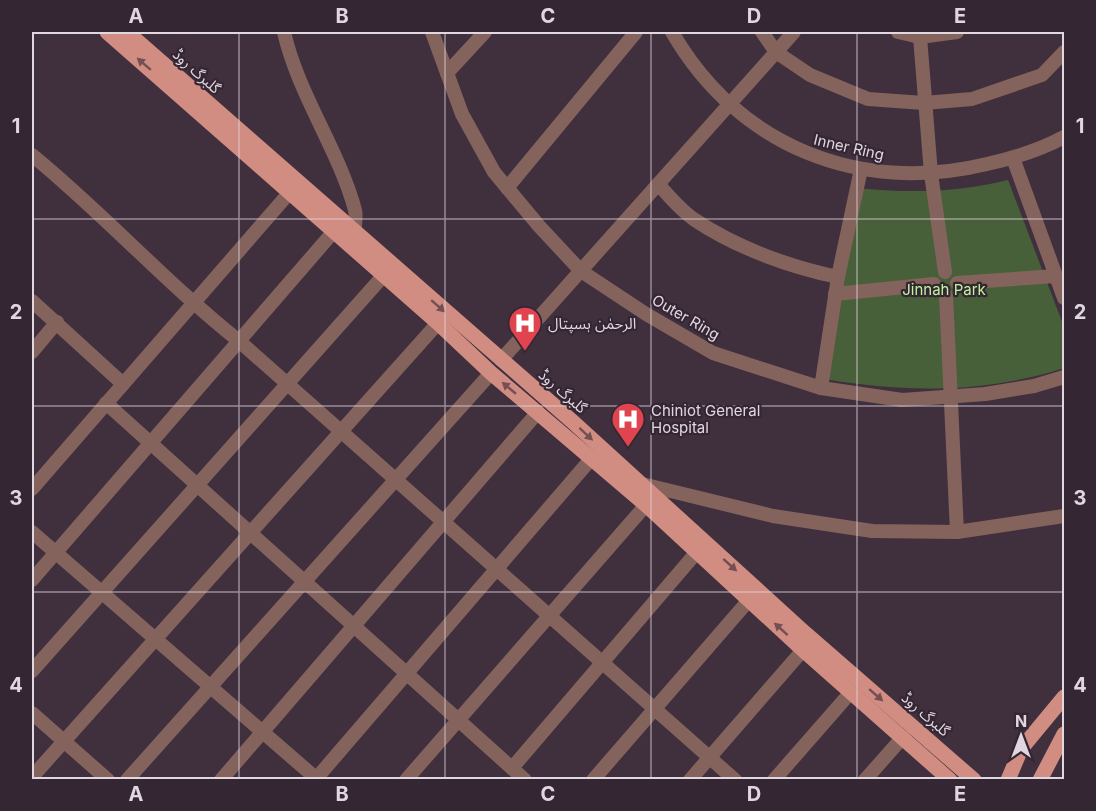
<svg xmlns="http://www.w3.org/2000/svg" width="1096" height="811" font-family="Inter,'Noto Sans Arabic',sans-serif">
  <rect width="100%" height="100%" fill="#40303e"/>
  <!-- green -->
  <path fill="#486039" d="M 1008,180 L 1064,327 L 1064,368 C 986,393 906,393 825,379 L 855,188 C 907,193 957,193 1008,180 Z"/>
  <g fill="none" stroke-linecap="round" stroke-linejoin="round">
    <!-- minor -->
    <g stroke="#85635d" stroke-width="14">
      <path d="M 284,32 C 298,94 338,148 355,210 C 357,218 354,228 354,237"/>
      <path d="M 432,32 L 462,114 L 494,172 L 539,226 L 581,271 L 646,314 L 713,353 L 821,388 L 902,400 L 985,394 L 1034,386 L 1064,377"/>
      <path d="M 672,32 C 738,146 859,195 987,164 C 1014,158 1040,150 1064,137"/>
      <path d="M 762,32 L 776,52 L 810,75 L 868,99 L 924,103 L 972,99 L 1042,75 L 1064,52"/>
      <path d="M 898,32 L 920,37 L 957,32"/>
      <path d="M 920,37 L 931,174 L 945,272"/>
      <path d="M 447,73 L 485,32"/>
      <path d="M 32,155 C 104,214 166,283 239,341 L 735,780"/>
      <path d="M 1013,158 L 1064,298"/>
      <path d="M 658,184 C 669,196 681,211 695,220 C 737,248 790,267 838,277"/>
      <path d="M 507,188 L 636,32"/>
      <path d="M 957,283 L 1056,276"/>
      <path d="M 835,294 L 934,284"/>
      <path d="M 946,295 L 957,532"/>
      <path d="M 32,301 L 123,384"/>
      <path d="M 32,352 L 57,322"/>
      <path d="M 501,360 L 794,32"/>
      <path d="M 821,388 L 838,277 L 861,169"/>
      <path d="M 106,403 L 525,780"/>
      <path d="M 638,483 L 773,516 L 872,531 L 957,532 L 1064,516"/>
      <path d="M 32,489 L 290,192"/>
      <path d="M 32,532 L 318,780"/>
      <path d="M 32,580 L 335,230"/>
      <path d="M 32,671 L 384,275"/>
      <path d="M 32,713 L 108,780"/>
      <path d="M 512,768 L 696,553"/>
      <path d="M 32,777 L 438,323"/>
      <path d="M 127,780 L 491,373"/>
      <path d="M 221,780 L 538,412"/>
      <path d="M 315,780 L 591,459"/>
      <path d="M 406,780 L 646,505"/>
      <path d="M 593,780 L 749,600"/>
      <path d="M 690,780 L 803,650"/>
      <path d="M 774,780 L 851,692"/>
      <path d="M 865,780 L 903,737"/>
    </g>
    <!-- major -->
    <g stroke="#d28d83" stroke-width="15">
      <path d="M 107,32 L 438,323 L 491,373 L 646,505 L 803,650 L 950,780"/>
      <path d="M 127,32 L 573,422 L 805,633 L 974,780"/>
      <path d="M 1008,780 L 1021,749 L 1064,697"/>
      <path d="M 1040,780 L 1064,734"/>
    </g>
  </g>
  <!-- one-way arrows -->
  <defs><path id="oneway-solid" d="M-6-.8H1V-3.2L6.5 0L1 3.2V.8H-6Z" transform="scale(1.5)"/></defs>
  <g fill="#744f54">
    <use href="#oneway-solid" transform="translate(144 64) rotate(-139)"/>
    <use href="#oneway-solid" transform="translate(438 306) rotate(41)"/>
    <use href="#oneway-solid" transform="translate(509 388) rotate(-140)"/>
    <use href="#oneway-solid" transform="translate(586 434) rotate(43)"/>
    <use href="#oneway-solid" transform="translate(730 565) rotate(42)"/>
    <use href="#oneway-solid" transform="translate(781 629) rotate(-138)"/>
    <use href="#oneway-solid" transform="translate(876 695) rotate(41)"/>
  </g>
  <!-- grid -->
  <path fill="none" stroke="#e1d7e0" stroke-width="1.5" stroke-opacity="0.55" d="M 239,32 L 239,780M 445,32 L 445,780M 651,32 L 651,780M 857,32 L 857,780M 32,219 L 1064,219M 32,406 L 1064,406M 32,592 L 1064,592"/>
  <!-- icons -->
  <defs>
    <g id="hospital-pin" transform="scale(1.725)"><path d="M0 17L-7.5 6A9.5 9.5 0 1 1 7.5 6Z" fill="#e0444e" stroke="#352634"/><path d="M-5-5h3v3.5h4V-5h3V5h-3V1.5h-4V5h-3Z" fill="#fff"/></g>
  </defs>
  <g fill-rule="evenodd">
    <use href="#hospital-pin" x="525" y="323"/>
    <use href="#hospital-pin" x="628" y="419"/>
  </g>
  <g text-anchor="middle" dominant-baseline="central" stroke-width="4.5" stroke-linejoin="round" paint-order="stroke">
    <!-- street labels -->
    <g font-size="15" fill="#e1d7e0" stroke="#352634">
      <text transform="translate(197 71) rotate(42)">گلبرگ روڈ</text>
      <text transform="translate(849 147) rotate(13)">Inner Ring</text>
      <text transform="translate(686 317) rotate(30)">Outer Ring</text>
      <text transform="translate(563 391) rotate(41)">گلبرگ روڈ</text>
      <text transform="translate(926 714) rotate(41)">گلبرگ روڈ</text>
    </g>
    <!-- park labels -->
    <g font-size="15" fill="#bcf499" stroke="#352634">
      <text x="944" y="289">Jinnah Park</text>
    </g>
    <!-- poi labels -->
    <g font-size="15" fill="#e1d7e0" stroke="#352634" text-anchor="start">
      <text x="548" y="323">الرحمٰن ہسپتال</text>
      <text x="651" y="410">Chiniot General<tspan x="651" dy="17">Hospital</tspan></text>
    </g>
  </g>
  <!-- border -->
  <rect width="1096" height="811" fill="none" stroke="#352634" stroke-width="66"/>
  <!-- north arrow -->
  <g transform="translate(1021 736)" stroke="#352634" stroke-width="4.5" paint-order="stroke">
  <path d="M0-4.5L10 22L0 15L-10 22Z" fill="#e1d7e0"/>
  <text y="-9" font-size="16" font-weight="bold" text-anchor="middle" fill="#e1d7e0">N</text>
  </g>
  <rect x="33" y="33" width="1030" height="745" fill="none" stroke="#e1d7e0" stroke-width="2"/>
  <g font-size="20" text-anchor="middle" font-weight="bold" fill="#e1d7e0">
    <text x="136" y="23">A</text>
    <text x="342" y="23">B</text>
    <text x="548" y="23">C</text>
    <text x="754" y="23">D</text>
    <text x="960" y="23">E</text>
    <text x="16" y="133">1</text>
    <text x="1080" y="133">1</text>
    <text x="16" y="319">2</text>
    <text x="1080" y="319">2</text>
    <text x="16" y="505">3</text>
    <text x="1080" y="505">3</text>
    <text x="16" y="692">4</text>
    <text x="1080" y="692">4</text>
    <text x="136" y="801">A</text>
    <text x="342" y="801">B</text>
    <text x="548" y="801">C</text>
    <text x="754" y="801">D</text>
    <text x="960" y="801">E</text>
  </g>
</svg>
